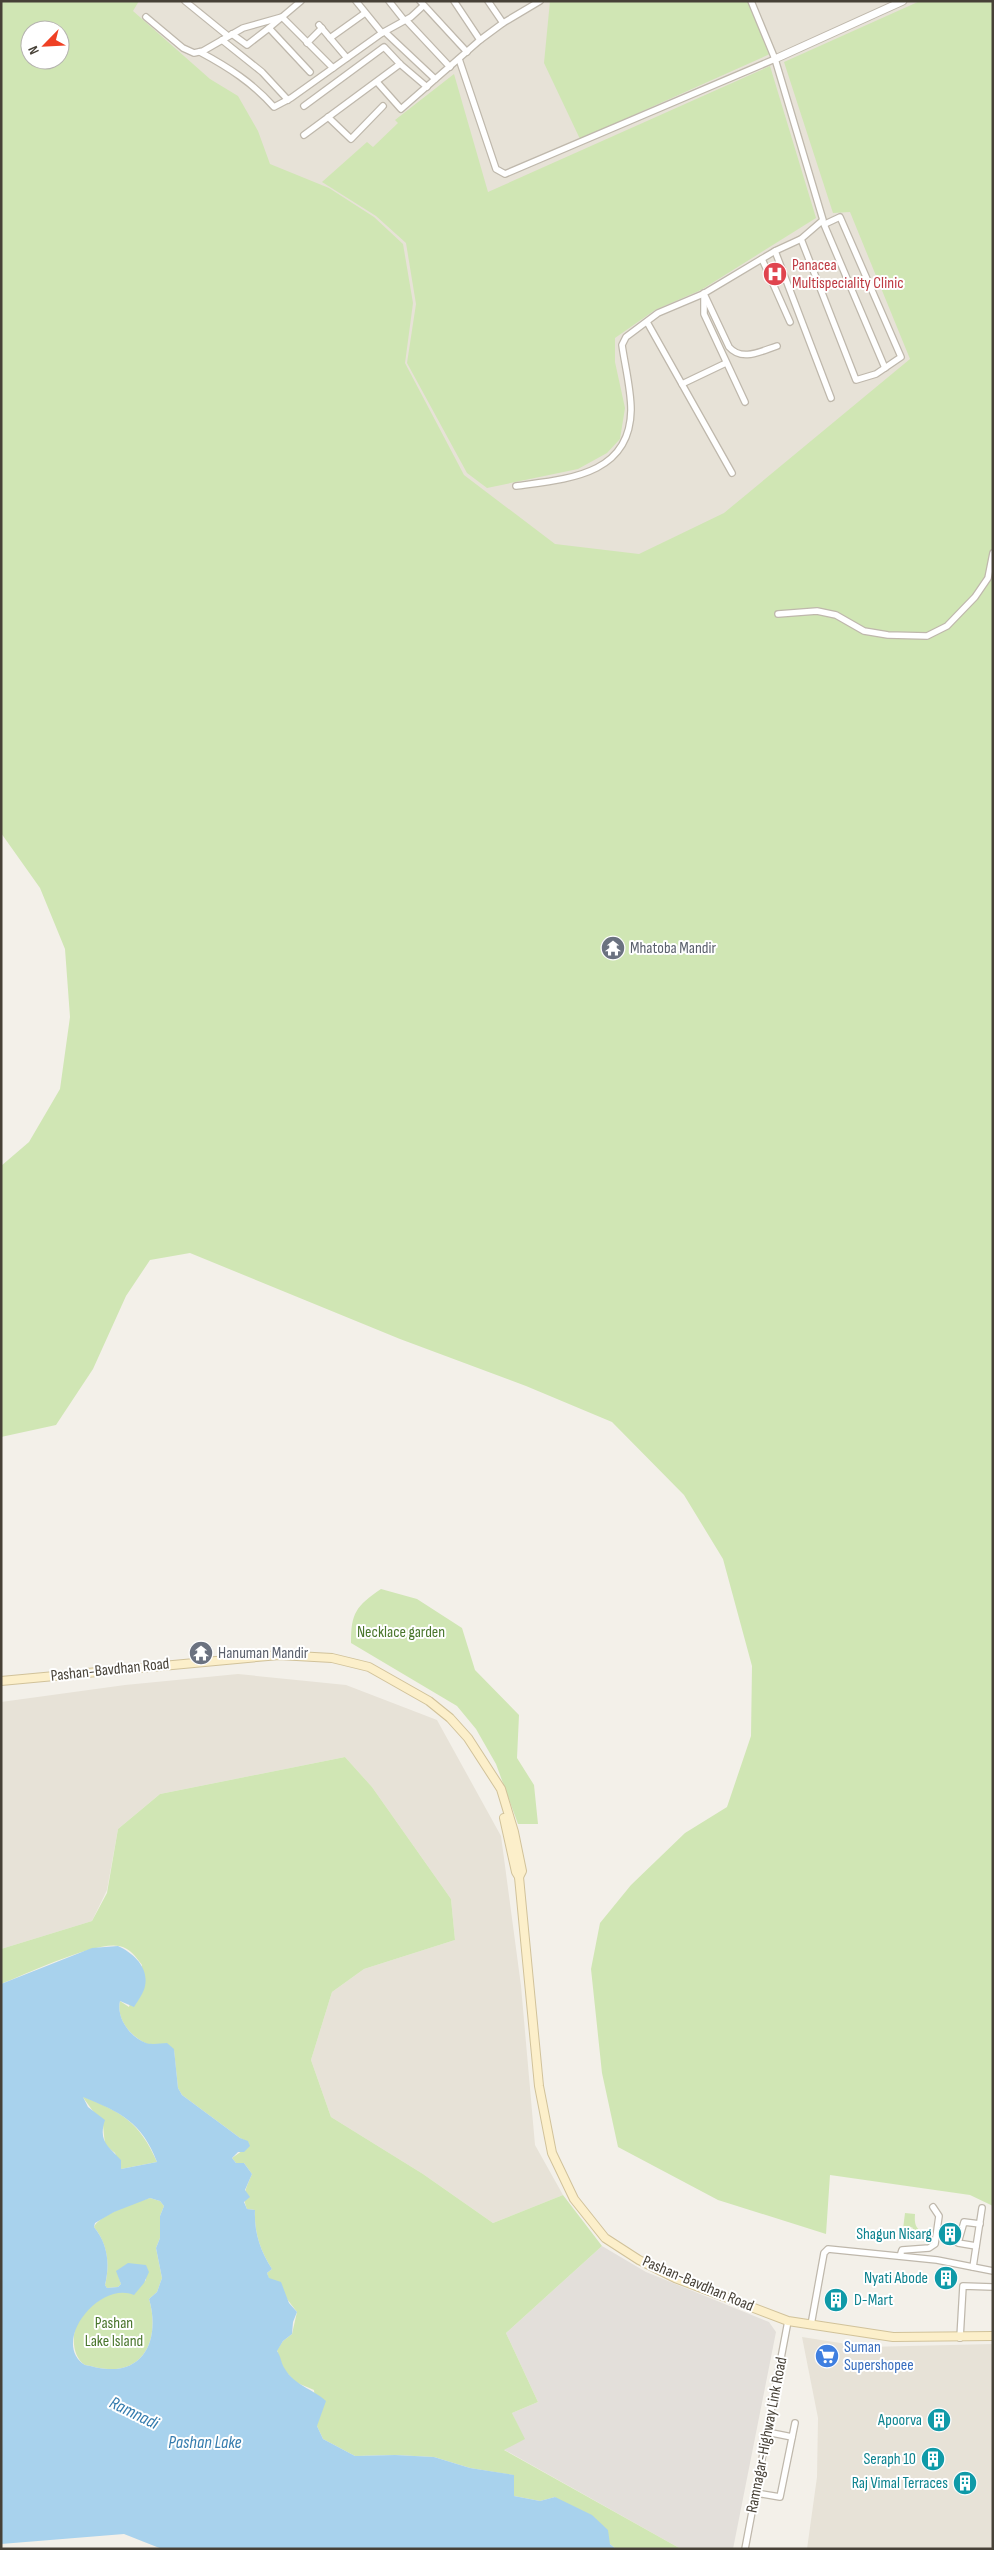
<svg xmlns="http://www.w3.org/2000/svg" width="994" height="2550" font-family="'Sofia Sans Condensed',sans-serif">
  <rect width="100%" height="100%" fill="#f3f0e9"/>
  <!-- residential -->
  <g fill="#e7e2d7">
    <path d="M 93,1 L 993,1 L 935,370 L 668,583 L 547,560 L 431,470 Z"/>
    <path d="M 238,1674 L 346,1685 L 437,1720 L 501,1836 L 521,1986 L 535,2145 L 563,2195 L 493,2223 L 423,2174 L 331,2117 L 311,2060 L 332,1992 L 364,1969 L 455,1940 L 451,1899 L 372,1787 L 345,1757 L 160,1794 L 118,1829 L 107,1890 L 92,1921 L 1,1949 L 1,1702 L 125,1685 Z"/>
    <path d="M 802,2337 L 866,2347 L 993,2344 L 993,2549 L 807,2549 L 817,2477 L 818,2418 Z"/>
  </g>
  <!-- industrial -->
  <path fill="#e3dfda" d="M 602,2246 L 646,2272 L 769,2322 L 776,2332 L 733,2549 L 681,2549 L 503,2449 L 524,2439 L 512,2413 L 538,2402 L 506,2333 Z"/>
  <!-- green -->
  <g fill="#d0e6b4" fill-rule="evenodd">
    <path d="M 1,1 L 139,1 L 133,11 L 210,79 L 238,96 L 258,131 L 270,164 L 329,188 L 374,217 L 403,244 L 413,303 L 405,363 L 464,475 L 555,544 L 639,554 L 724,513 L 910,359 L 850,212 L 833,213 L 784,62 L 920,1 L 993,1 L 993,2206 L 970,2195 L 830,2175 L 826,2234 L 718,2200 L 618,2147 L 602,2073 L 591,1969 L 600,1923 L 631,1885 L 685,1833 L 727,1807 L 751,1736 L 752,1666 L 723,1559 L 684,1495 L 612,1422 L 526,1386 L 400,1339 L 190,1253 L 150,1260 L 126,1296 L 93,1369 L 56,1425 L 1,1437 L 1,1166 L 29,1142 L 60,1089 L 70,1017 L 65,949 L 40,888 L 1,833 ZM 30,30 L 60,30 L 60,60 L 30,60 Z"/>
    <path d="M 550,1 L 750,1 L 770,54 L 580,139 L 544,63 Z"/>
    <path d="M 770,66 L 816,218 L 701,290 L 655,310 L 615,338 L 615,362 L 625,408 L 620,439 L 607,453 L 578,469 L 487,488 L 467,473 L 407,363 L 416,304 L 406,243 L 376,216 L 322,182 L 367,142 L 373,147 L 398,123 L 395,120 L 454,74 L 488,192 Z"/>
    <path d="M 381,1589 L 417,1599 L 462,1628 L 475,1670 L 519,1715 L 517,1758 L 534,1785 L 538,1824 L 518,1824 L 496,1764 L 476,1729 L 457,1706 L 351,1643 C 351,1613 356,1606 381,1589 Z"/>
    <path d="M 345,1757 L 372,1787 L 451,1899 L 455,1940 L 364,1969 L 332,1992 L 311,2060 L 331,2117 L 423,2174 L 493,2223 L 563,2195 L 602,2246 L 506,2333 L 538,2402 L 512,2413 L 525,2439 L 504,2450 L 681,2549 L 616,2549 L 555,2497 L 540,2501 L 514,2496 L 513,2475 L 470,2468 L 434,2457 L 395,2455 L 355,2456 L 323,2439 L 317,2426 L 314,2390 L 295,2382 L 283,2368 L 277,2350 L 283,2341 L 292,2334 L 297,2312 L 274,2282 L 269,2279 L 267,2273 L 272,2269 C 260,2250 254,2232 255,2210 L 247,2209 C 241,2196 247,2186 252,2174 L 244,2163 L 236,2163 L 232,2158 L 249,2146 L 248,2142 L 240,2138 L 182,2095 L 178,2088 L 174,2050 C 166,2048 155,2047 147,2044 C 130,2036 116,2019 120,2001 L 129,2007 L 142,1965 C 136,1957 130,1948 119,1946 C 96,1941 26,1974 1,1984 L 1,1949 L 92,1921 L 107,1893 L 118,1829 L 160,1794 Z"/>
    <path d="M 82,2096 C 121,2112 139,2121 157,2162 L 121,2169 L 115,2153 L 105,2145 L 103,2125 Z"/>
    <path d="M 150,2198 L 160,2201 L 164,2206 L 160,2216 L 160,2238 L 156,2248 L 162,2278 L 157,2292 L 149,2299 C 159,2332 149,2371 108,2369 C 100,2369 92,2366 85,2365 C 71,2356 71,2331 80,2318 C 86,2309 100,2298 111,2294 C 117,2291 123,2292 130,2293 L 146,2280 L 146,2265 L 135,2265 L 119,2277 L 121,2284 L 118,2287 L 107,2288 L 105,2285 C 110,2265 108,2244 94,2227 C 98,2216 137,2201 150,2198 Z"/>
    <path d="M 905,2213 L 915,2214 C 914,2227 917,2231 930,2234 L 929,2243 L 914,2238 L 916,2235 L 912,2227 L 909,2229 L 911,2234 L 906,2234 L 903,2229 Z"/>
  </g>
  <!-- water -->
  <path fill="#a8d2ed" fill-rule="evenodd" d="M 118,1946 C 133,1953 149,1967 145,1986 C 144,1992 138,2001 134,2007 L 120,2001 C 116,2018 130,2037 146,2043 C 152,2045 161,2043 167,2043 L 174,2049 L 178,2088 L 182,2095 L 240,2138 L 248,2141 L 250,2146 L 244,2152 L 238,2152 L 232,2158 L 236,2163 L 244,2163 L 252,2174 L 245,2190 L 250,2197 L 244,2202 L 247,2209 L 255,2210 C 254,2232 260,2250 272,2269 L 267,2273 L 269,2278 L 281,2282 L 289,2303 L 297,2312 L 293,2322 L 292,2334 L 283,2341 L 277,2351 C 281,2356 281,2364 285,2369 C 294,2385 313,2389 326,2401 L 317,2426 L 323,2439 L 355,2456 L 395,2455 L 434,2457 L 470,2468 L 514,2475 L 514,2496 L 540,2501 L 555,2497 L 592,2515 L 608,2530 L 610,2544 L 616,2549 L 162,2549 L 124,2534 L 1,2544 L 1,1984 L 92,1948 ZM 83,2097 C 120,2112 142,2122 157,2162 L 121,2169 L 121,2160 C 108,2146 98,2141 105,2120 L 88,2107 ZM 150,2198 L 160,2201 L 164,2206 L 160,2216 L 160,2238 L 156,2248 L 162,2278 L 157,2292 L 149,2299 C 159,2332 149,2371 108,2369 C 100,2369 92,2366 85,2365 C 50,2343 99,2280 134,2295 L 144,2283 L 149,2272 L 146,2265 L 128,2263 L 116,2271 L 121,2284 L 118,2287 L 107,2288 L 105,2285 C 110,2264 108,2244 94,2227 L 95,2223 L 114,2212 Z"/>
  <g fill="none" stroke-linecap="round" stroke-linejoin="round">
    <!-- minor casing -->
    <g stroke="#bfb8ac" stroke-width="8">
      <g id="minor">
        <path d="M 185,1 L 228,36"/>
        <path d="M 301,1 L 269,28 L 310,72"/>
        <path d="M 356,1 L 382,33"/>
        <path d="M 389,1 L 404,20"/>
        <path d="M 420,1 L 467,52"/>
        <path d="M 454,1 L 480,40"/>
        <path d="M 488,1 L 503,23"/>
        <path d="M 146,17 L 183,48 L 194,53 L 203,51 L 243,28 L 282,17 L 333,68"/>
        <path d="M 406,20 L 450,67"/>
        <path d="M 319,25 L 347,58"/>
        <path d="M 385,32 L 435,79"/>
        <path d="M 232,34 L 247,45 L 269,28"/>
        <path d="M 330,38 L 365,13"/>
        <path d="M 222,40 L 262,72 L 288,100"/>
        <path d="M 307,43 L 322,28"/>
        <path d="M 200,52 C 228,67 253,83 274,107 L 291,98 L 382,33 L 411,17 L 423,6"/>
        <path d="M 459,59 L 496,169 L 505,174 L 775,59"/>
        <path d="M 377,82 L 401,109 L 480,40 L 503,23 L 540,1"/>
        <path d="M 304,106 L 384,47 L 400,64 L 427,87"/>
        <path d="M 328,117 L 351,139 L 383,106"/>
        <path d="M 304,135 L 400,64"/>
        <path d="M 823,222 L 885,368"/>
        <path d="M 801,239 L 856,380 L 876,374 L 901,357 L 840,217 L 825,224"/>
        <path d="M 775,251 L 831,398"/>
        <path d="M 762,259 L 790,322"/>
        <path d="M 704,293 L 704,314 L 745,402"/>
        <path d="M 705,296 L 729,347 C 742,362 761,351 777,346"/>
        <path d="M 647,322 L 732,473"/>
        <path d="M 682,384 L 726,363"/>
        <path d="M 516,486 C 566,479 630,476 631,410 C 631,389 625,366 622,345 L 626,337 L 658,313 L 703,294 L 775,251 L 801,239 L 823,220 L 775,59 L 751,1"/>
        <path d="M 778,614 L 817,611 L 836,615 L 864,631 L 888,635 L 927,636 L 947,626 L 975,597 L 988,578 L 993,553"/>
        <path d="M 976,2246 L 958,2243 L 964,2222 L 980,2224"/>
        <path d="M 900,2256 L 902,2250 L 929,2248 L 935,2244 L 939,2216 L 933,2207"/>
        <path d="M 973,2267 L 982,2208"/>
        <path d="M 811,2325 L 824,2253 L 828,2249 L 937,2260 L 993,2271"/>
        <path d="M 960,2338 L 963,2286 L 993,2287"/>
        <path d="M 767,2432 L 792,2437"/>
        <path d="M 756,2493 L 780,2497 L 795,2423"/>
        <path d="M 745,2549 L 788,2321"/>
      </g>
    </g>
    <!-- tertiary casing -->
    <g stroke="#bfb8ac" stroke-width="9">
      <path id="tertiary" d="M 775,59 L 903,1"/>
    </g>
    <!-- secondary casing -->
    <g stroke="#d1c29a" stroke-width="10">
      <g id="secondary">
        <path d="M 1,1681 L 279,1655 L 332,1658 L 369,1667 L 429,1701 L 450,1718 L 468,1738 L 501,1789 L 514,1832 L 522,1871 L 519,1877 L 539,2086 L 552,2153 L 574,2199 L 605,2238 L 639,2260 L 675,2278 L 788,2321 L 893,2337 L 993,2336"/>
        <path d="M 504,1818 L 516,1872 L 519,1877"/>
      </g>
    </g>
    <!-- minor -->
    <use href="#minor" stroke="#fff" stroke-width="5.5"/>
    <!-- tertiary -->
    <use href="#tertiary" stroke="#fff" stroke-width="7"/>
    <!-- secondary -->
    <use href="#secondary" stroke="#fcefca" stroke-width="8"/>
  </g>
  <!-- icons -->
  <defs>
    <g id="hospital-disc" transform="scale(1.25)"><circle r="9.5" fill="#e0444e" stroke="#fff"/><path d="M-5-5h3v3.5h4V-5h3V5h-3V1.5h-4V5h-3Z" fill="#fff"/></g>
    <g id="temple-disc" transform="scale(1.25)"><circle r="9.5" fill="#6b7280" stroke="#fff"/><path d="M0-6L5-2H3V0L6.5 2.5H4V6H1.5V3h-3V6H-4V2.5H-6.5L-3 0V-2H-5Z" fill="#fff"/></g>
    <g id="building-disc" transform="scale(1.25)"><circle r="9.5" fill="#0f9aa8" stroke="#fff"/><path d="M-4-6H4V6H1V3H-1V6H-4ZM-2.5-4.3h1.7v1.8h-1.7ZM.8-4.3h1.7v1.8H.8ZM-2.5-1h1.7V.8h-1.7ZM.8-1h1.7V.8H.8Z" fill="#fff"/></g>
    <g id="supermarket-disc" transform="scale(1.25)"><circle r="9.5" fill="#3f7fe0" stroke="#fff"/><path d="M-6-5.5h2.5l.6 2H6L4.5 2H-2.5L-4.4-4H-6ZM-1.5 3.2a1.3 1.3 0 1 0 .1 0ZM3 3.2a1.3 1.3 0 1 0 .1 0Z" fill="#fff"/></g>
  </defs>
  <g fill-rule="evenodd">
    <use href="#hospital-disc" x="775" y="274"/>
    <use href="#temple-disc" x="613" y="948"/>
    <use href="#temple-disc" x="201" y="1653"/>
    <use href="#building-disc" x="950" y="2234"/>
    <use href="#building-disc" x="946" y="2278"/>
    <use href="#building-disc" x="836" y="2300"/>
    <use href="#supermarket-disc" x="827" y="2356"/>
    <use href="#building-disc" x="939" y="2420"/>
    <use href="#building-disc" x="933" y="2459"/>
    <use href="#building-disc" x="965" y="2483"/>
  </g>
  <g text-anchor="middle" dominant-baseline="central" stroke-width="4" stroke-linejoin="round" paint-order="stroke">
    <!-- health labels -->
    <g font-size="16" fill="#be3a42" stroke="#fff" text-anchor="start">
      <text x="792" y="265">Panacea<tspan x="792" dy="18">Multispeciality Clinic</tspan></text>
    </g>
    <!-- worship labels -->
    <g font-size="16" fill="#5b616d" stroke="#fff" text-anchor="start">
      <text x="630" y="948">Mhatoba Mandir</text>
      <text x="218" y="1653">Hanuman Mandir</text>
    </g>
    <!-- park labels -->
    <g font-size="16" fill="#4a762d" stroke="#fff">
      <text x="401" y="1632">Necklace garden</text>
      <text x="114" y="2323">Pashan<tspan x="114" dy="18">Lake Island</tspan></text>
    </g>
    <!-- street labels -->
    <g font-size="16" fill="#474137" stroke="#fff">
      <text transform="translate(110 1670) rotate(-6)">Pashan-Bavdhan Road</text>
      <text transform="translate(698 2284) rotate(23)">Pashan-Bavdhan Road</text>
      <text transform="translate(767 2435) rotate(-79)">Ramnagar-Highway Link Road</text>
    </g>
    <!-- culture labels -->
    <g font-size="16" fill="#0d838f" stroke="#fff" text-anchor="end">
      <text x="932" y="2234">Shagun Nisarg</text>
      <text x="928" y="2278">Nyati Abode</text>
      <text x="854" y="2300" text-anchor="start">D-Mart</text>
      <text x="922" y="2420">Apoorva</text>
      <text x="916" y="2459">Seraph 10</text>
      <text x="948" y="2483">Raj Vimal Terraces</text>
    </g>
    <!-- shop labels -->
    <g font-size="16" fill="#366cbe" stroke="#fff" text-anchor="start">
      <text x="844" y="2347">Suman<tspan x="844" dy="18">Supershopee</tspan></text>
    </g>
    <!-- water labels -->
    <g font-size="18" font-style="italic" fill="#357cae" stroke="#fff">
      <text transform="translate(134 2413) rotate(26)">Ramnadi</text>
      <text x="205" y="2442">Pashan Lake</text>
    </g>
  </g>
  <!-- border -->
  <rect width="994" height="2550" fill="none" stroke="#474137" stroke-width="5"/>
  <!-- north arrow -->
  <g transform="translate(45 45) rotate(246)"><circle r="24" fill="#ffffff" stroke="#b5b3af"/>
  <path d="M0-4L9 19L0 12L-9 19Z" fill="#ef4024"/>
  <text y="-8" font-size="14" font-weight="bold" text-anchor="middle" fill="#474137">N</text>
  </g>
</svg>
